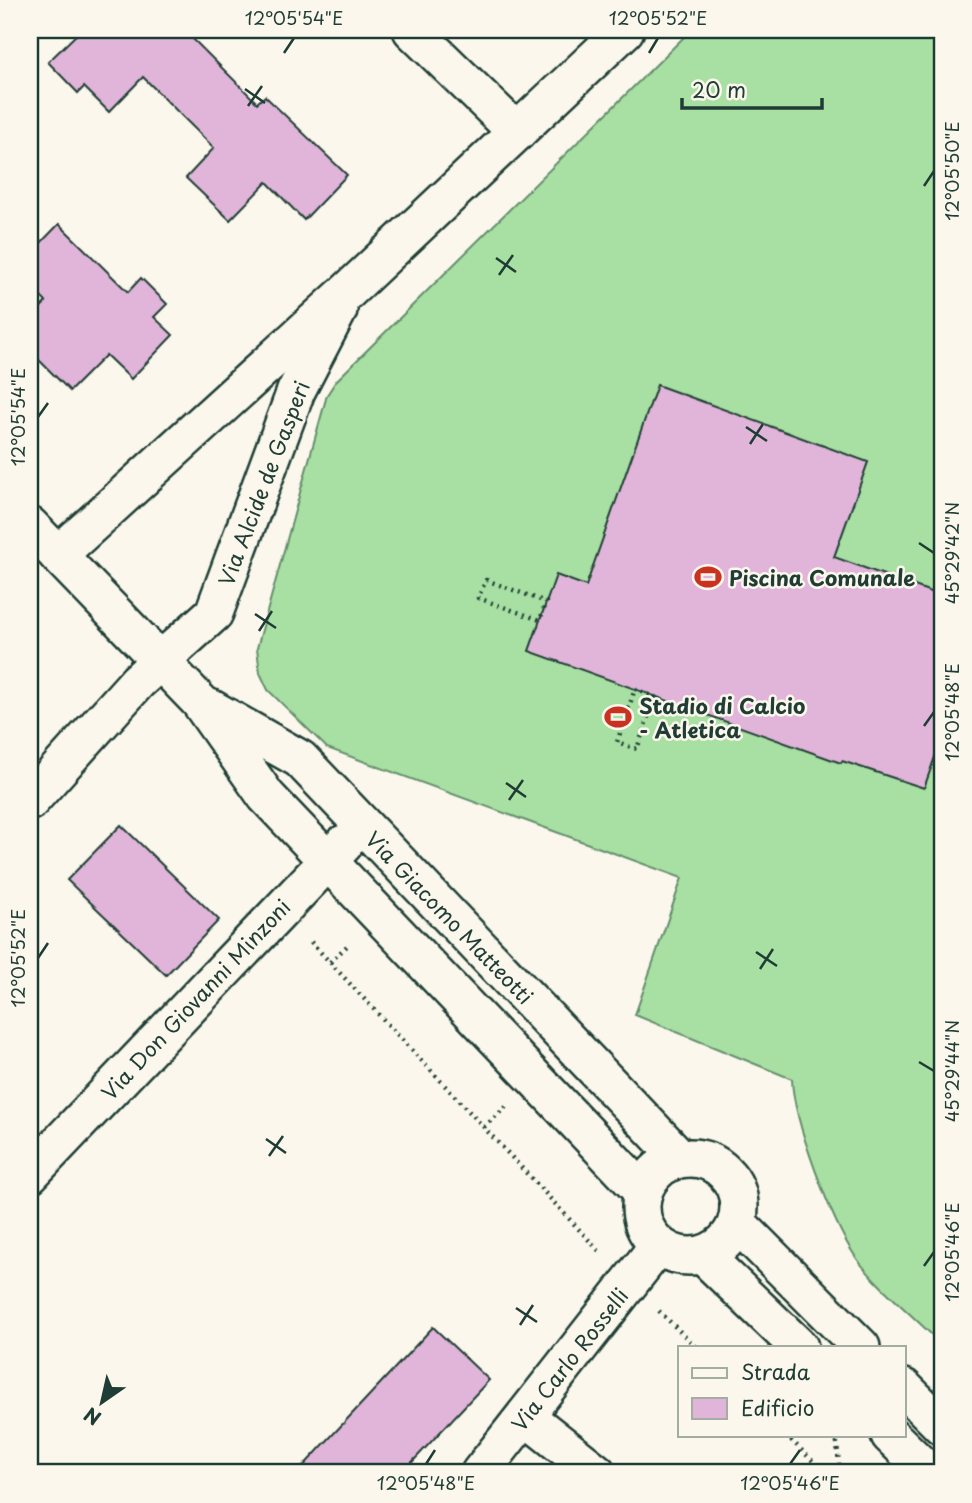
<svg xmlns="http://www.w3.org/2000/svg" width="972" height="1503" font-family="'Playpen Sans',sans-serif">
  <rect width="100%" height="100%" fill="#fbf7ec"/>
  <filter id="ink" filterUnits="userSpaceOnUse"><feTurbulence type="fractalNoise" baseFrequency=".0143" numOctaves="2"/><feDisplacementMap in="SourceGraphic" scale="14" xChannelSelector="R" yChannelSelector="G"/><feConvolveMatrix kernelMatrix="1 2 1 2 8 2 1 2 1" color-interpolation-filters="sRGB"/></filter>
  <g filter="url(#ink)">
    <!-- grass -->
    <path fill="#a8dfa3" stroke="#648e6c" stroke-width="2" d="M 691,30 L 942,30 L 942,1345 C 918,1320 873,1283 855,1256 C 832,1222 793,1120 792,1079 L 635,1015 L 682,878 L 327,748 L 268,690 L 260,673 L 257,648 L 327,395 L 336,381 Z"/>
    <!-- building -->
    <g fill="#e1b5d9" stroke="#1f3d34" stroke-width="2">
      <path d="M 81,30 L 184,30 L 257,103 L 265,96 L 347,175 L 304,220 L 267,182 L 230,220 L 186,178 L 214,148 L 143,77 L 109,112 L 84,87 L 78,93 L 48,62 Z"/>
      <path d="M 59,224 L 128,292 L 141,278 L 167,304 L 154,317 L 173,335 L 131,379 L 106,355 L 70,391 L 30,351 L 30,319 L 46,302 L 30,286 L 30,254 Z"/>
      <path d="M 657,385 L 868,462 L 834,557 L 942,596 L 942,737 L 924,788 L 842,761 L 841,763 L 529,651 L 556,575 L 586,586 Z"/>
      <path d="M 121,825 L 219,920 L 166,975 L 67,880 Z"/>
      <path d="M 433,1327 L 489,1380 L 402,1473 L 297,1473 Z"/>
    </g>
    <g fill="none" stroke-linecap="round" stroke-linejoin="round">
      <!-- street casing -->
      <g stroke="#1f3d34" stroke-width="42">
        <g id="street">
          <path d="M 412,30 L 517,132"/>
          <path d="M 30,526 L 200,702 L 266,796 L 643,1192"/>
          <path d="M 58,555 L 348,291 L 625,30"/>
          <path d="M 210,708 L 300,759 L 680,1158"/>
          <path d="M 30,801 L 138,681 L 214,613 L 296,391 L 338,310"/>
          <circle cx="690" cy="1207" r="49"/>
          <path d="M 30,1174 L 344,844"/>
          <path d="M 737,1223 L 861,1347"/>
          <path d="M 703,1255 L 799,1347"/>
          <path d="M 904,1388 L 942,1426"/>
          <path d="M 525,1416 L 597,1473"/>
          <path d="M 890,1435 L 929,1473"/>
          <path d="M 480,1473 L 659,1245"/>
        </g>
      </g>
      <!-- path -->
      <g stroke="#1f3d34" stroke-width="4.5" stroke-dasharray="2 5" stroke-linecap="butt">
        <path d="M 486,580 L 546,602 L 540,620 L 478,598 Z"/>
        <path d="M 635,689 L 655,697 L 637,749 L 617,742 Z"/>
        <path d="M 311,942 L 601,1253"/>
        <path d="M 330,962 L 349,944"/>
        <path d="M 484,1127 L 506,1107"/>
        <path d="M 659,1311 L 696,1347"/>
        <path d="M 786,1435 L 825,1473"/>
        <path d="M 836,1435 L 840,1473"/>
      </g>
      <!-- street -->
      <use href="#street" stroke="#fbf7ec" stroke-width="37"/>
    </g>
  </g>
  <!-- ticks -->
  <path fill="none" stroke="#1f3d34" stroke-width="2.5" d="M 284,53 L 294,38M 649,53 L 658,38M 245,89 L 265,103M 248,106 L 262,86M 924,186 L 934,171M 496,258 L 516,272M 499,275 L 513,255M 38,417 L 48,403M 746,427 L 767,441M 750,444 L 763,424M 919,543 L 934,553M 255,614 L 276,628M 259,631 L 272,611M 924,726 L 934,712M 506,783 L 526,797M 509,800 L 523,780M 756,952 L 777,966M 38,958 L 48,943M 760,969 L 773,949M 919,1062 L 934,1071M 266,1139 L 286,1153M 269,1156 L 283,1136M 924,1266 L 934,1252M 516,1308 L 537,1322M 520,1325 L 533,1305M 426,1464 L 435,1450M 790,1464 L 800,1450"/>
  <!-- icons -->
  <defs>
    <g id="stadium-bare" transform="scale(2.1)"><path d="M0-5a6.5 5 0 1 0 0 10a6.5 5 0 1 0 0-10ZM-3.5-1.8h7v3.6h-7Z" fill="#c8321e" stroke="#fbf7ec" stroke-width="2.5" paint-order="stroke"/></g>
  </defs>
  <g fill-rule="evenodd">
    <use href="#stadium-bare" x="708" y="577"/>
    <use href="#stadium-bare" x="618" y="717"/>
  </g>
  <g text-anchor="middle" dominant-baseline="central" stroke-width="5" stroke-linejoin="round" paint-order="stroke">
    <!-- street labels -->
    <g font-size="21" fill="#1f3d34" stroke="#fbf7ec">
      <text transform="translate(263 483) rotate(-69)">Via Alcide de Gasperi</text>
      <text transform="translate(450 917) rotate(46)">Via Giacomo Matteotti</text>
      <text transform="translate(195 999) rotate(-47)">Via Don Giovanni Minzoni</text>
      <text transform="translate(569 1359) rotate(-52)">Via Carlo Rosselli</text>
    </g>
    <!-- poi labels -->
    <g font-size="21" font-weight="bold" fill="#1f3d34" stroke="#fbf7ec" text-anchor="start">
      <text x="729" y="577">Piscina Comunale</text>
      <text x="639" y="705">Stadio di Calcio<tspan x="639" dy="24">- Atletica</tspan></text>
    </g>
  </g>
  <!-- margin -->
  <rect width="972" height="1503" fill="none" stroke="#fbf7ec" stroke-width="77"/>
  <!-- legend -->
  <rect x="678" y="1346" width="228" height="91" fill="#fbf7ec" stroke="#a3ada2" stroke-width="2"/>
  <rect x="692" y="1368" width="35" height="10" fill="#fbf7ec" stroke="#a3ada2" stroke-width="2"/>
  <text x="741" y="1380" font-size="21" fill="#1f3d34">Strada</text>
  <rect x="692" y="1398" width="35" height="21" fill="#e1b5d9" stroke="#a3ada2" stroke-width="2"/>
  <text x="741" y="1416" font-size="21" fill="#1f3d34">Edificio</text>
  <!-- north arrow -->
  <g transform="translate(102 1402) rotate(214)" stroke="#fbf7ec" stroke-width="5" paint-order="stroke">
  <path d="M0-5L12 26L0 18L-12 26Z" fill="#1f3d34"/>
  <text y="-10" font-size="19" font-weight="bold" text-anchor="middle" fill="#1f3d34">N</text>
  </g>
  <!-- scale -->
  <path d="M682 98v10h140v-10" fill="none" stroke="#1f3d34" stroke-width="3.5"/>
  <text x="692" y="98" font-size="21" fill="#1f3d34" stroke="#fbf7ec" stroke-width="5" paint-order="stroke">20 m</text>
  <rect x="38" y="38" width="896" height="1426" fill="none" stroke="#1f3d34" stroke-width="2.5"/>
  <g font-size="18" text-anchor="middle" fill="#1f3d34">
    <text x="294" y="25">12°05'54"E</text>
    <text x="658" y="25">12°05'52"E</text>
    <text transform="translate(953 171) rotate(-90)" y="6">12°05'50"E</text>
    <text transform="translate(19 417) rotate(-90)" y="6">12°05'54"E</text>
    <text transform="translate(953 553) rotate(-90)" y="6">45°29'42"N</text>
    <text transform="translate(953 712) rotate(-90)" y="6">12°05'48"E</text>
    <text transform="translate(19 958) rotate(-90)" y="6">12°05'52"E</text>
    <text transform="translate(953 1071) rotate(-90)" y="6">45°29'44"N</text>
    <text transform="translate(953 1252) rotate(-90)" y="6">12°05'46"E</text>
    <text x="426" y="1490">12°05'48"E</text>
    <text x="790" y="1490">12°05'46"E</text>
  </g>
</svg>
